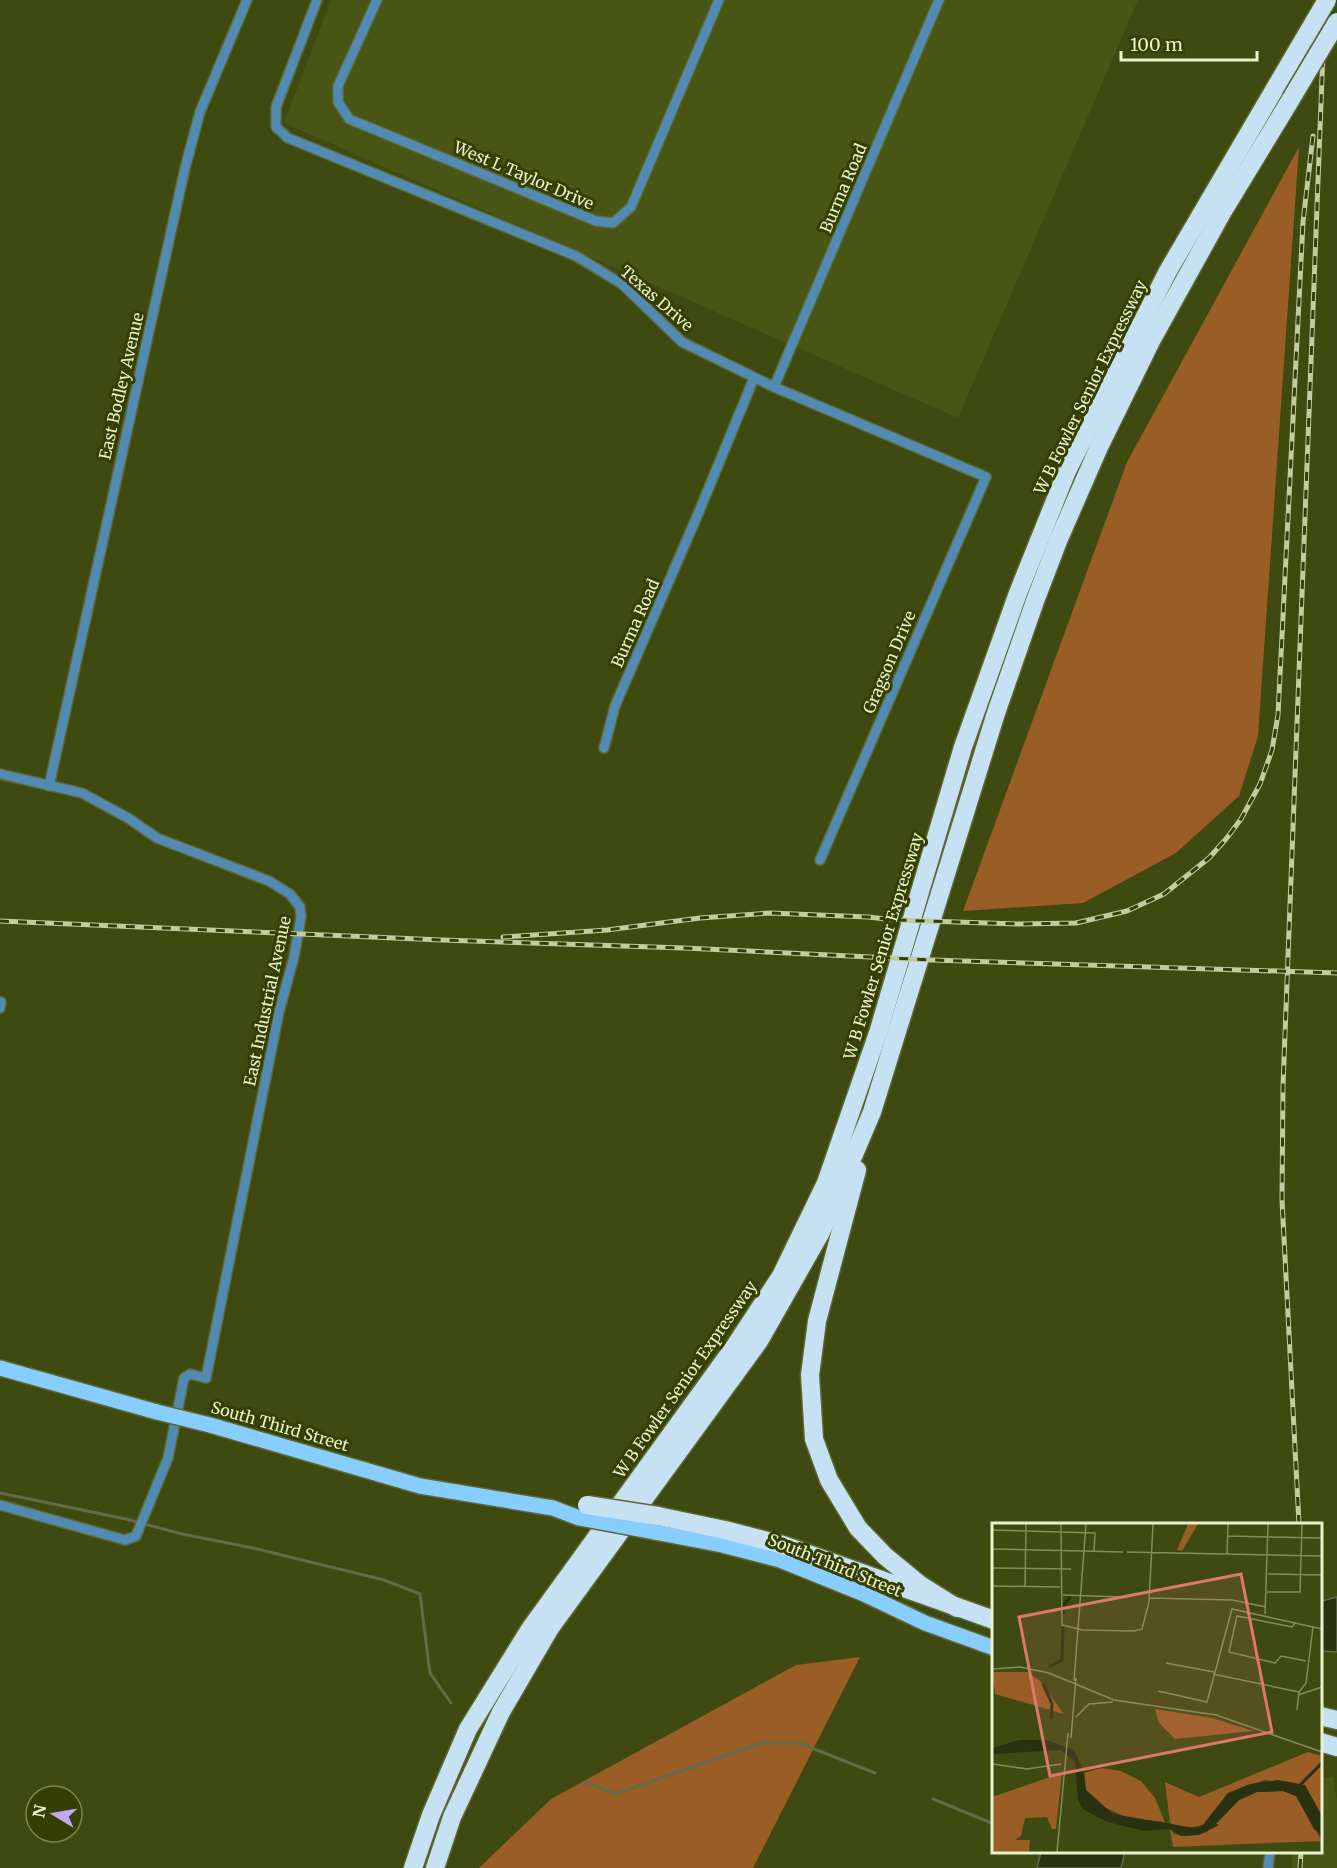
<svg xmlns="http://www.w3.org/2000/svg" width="1337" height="1868" font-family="Merriweather,serif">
  <rect width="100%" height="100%" fill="#3e4a0f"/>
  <!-- built -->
  <g fill="#495514">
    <path d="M 331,0 L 1138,0 L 958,418 L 284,123 Z"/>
    <path d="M 1321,1777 L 1333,1777 L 1337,1800 L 1337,1868 L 1292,1868 L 1292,1852 L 1320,1852 Z"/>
  </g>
  <!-- forest -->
  <g fill="#995d25">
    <path d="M 1299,147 L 1258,736 L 1239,796 L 1176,853 L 1083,903 L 963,911 L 1127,462 Z"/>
    <path d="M 860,1657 L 753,1868 L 479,1868 L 551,1799 L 796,1665 Z"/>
  </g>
  <!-- water -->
  <g fill="#2a3111" stroke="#636b49" stroke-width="1.5">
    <path d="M 1337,1597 L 1337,1652 L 1321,1651 L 1321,1601 Z"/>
    <path d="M 1041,1852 L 1125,1852 L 1121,1868 L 1037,1868 Z"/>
  </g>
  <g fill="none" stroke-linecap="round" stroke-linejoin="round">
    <!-- stream -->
    <g stroke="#636b49" stroke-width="3">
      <path d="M 0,1493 L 126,1519 L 182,1534 L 253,1548 L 384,1580 L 420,1594 L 430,1673 L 451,1703"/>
      <path d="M 585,1782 L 616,1794 L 761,1743 L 799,1743 L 875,1773"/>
      <path d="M 933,1799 L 994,1824"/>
    </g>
    <!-- street casing -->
    <g stroke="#5d6831" stroke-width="12">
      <g id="street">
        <path d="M 317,0 L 276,107 L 276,127 L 288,138 L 576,256 L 622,284 L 682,342 L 774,387 L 986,477 L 820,860"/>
        <path d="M 377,0 L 338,86 L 338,102 L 349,119 L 596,221 L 613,223 L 631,207 L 719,0"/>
        <path d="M 774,387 L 939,0"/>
        <path d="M 604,748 L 615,706 L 698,514 L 754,378"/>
        <path d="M 0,774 L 82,793 L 128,818 L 157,838 L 269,881 L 290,894 L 300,907 L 301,917 L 294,957 L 279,1012 L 206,1378 L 190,1374 L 184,1378 L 168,1458 L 136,1536 L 125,1540 L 0,1505"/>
        <path d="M 49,786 L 185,168 L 200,112 L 247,0"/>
        <path d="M 0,1008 L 1,1002"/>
        <path d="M 1268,1868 L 1270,1852"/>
      </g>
    </g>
    <!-- primary casing -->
    <g stroke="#5d6831" stroke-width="18">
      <g id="primary">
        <path d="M 0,1368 L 157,1412"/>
        <path d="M 210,1425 L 420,1486 L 553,1508 L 579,1518"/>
        <path d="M 654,1532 L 722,1545 L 780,1560 L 864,1594 L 925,1623 L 994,1648"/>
      </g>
    </g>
    <!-- highway casing -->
    <g stroke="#5d6831" stroke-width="21">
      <g id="highway">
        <path d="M 857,1170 L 817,1321 L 810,1375 L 814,1439 L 829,1480 L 858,1528 L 885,1556 L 919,1584 L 957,1608"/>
        <path d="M 658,1516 L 725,1530 L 783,1545 L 994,1620"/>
        <path d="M 1320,1716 L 1337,1720"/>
        <path d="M 1320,1742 L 1337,1747"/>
        <path d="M 413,1868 L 431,1815 L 468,1729 L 530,1629 L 735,1346 L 781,1276 L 826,1183 L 878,1033 L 963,747 L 1018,593 L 1067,471 L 1168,271 L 1304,39"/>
        <path d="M 435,1868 L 452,1817 L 501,1712 L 550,1628 L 759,1341 L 821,1232 L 872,1112 L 996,713 L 1035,601 L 1058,541 L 1099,447 L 1151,341 L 1223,211 L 1291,99"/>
      </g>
    </g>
    <!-- street -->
    <use href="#street" stroke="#518bb3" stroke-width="9"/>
    <!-- primary -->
    <use href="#primary" stroke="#87cdfd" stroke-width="15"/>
    <!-- highway -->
    <use href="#highway" stroke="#c7e1f4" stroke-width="18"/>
    <!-- rail casing -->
    <g stroke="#c2cca2" stroke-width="5">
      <g id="rail">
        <path d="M 0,921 L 442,940 L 684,948 L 932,960 L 1337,973"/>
        <path d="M 503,937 L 607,930 L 700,918 L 770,913 L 868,917 L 895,920 L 1019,924 L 1076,923 L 1127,911 L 1164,894 L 1209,858 L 1226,839 L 1241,819 L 1260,784 L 1272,750 L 1278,715 L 1303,222 L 1313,136"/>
        <path d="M 1299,1524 L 1282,1200 L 1283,1086 L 1325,0"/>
        <path d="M 1300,1868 L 1301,1852"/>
      </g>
    </g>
    <!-- rail -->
    <use href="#rail" stroke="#343f01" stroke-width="3" stroke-dasharray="9" stroke-linecap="butt"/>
    <!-- primary-bridge casing -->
    <g stroke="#5d6831" stroke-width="18" stroke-linecap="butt">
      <g id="primary-bridge">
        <path d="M 157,1412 L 210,1425"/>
        <path d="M 579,1518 L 654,1532"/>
      </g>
    </g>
    <!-- highway-bridge casing -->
    <g stroke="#5d6831" stroke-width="21" stroke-linecap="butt">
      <g id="highway-bridge">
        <path d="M 1304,39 L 1327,0"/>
        <path d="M 1291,99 L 1337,22"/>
        <path d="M 587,1505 L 658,1516"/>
      </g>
    </g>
    <!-- primary-bridge -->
    <use href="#primary-bridge" stroke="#87cdfd" stroke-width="15"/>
    <!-- highway-bridge -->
    <use href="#highway-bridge" stroke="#c7e1f4" stroke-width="18"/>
  </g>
  <g text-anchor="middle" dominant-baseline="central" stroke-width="6" stroke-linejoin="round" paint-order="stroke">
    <!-- street labels -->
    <g font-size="16" fill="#e8f2cd" stroke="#343f01">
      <text transform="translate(524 175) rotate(23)">West L Taylor Drive</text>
      <text transform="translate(843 188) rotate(-67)">Burma Road</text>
      <text transform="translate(657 298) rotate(41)">Texas Drive</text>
      <text transform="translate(121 386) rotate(-77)">East Bodley Avenue</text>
      <text transform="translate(1090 387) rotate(-64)">W B Fowler Senior Expressway</text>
      <text transform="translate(635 623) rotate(-66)">Burma Road</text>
      <text transform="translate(889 662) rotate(-67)">Gragson Drive</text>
      <text transform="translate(883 946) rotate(-73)">W B Fowler Senior Expressway</text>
      <text transform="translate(267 1001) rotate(-78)">East Industrial Avenue</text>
      <text transform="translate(685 1379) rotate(-55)">W B Fowler Senior Expressway</text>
      <text transform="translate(280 1426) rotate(16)">South Third Street</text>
      <text transform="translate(835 1565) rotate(22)">South Third Street</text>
    </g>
  </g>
  <!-- overview -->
  <g transform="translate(992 1523)">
    <rect width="330" height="330" fill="#3e4a0f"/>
    <path d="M 196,1 L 206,1 L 190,28 L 185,27 ZM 0,149 L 36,149 L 48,158 L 72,191 L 3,171 ZM 163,186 L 220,195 L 262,208 L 183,216 L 167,200 ZM 316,229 L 330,233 L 330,293 L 308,263 L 273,257 L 236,270 L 211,302 L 191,306 L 178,300 L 173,259 L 207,274 ZM 109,245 L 129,248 L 149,258 L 163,275 L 173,299 L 136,295 L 105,281 L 94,267 L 92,250 ZM 70,250 L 64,306 L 60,306 L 55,294 L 33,295 L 29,313 L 23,317 L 38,317 L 37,329 L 0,329 L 0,274 ZM 291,268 L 304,273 L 330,318 L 181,324 L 178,306 L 182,311 L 196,313 L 215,309 L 247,277 L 265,269 Z" fill="#995d25"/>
    <path d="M 28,217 L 54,217 L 82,227 L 92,250 L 94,267 L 121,291 L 202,305 L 211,302 L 236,270 L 258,261 L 286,257 L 313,262 L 330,293 L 330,312 L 322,306 L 304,273 L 291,268 L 265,269 L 247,277 L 224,301 L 227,302 L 207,312 L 189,313 L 178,306 L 152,308 L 116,299 L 92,287 L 86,277 L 83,239 L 69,227 L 0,231 L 0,225 Z" fill="#2a3111"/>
    <path fill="none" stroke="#2a3111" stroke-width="3" d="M 72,91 L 72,82 L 78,74M 57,144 L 70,137 L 71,104M 51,161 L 60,181 L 59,196M 308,262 L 330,240"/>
    <path fill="none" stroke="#828d5b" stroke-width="1.5" d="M 69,1 L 70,102 L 90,107 L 142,108 L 150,106 L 157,79 L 161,1M 0,7 L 103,10 L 102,28M 236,13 L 330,15M 0,26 L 131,29M 135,29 L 330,33M 235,31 L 236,1M 0,45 L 79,46M 276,51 L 330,52M 0,63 L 68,64M 33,64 L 34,1M 275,69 L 308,69 L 310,1M 71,72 L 130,74M 157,75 L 240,77 L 274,84M 273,91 L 276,1M 303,100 L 300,104 L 245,93 L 237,129 L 283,140 L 289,133 L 314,138M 174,140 L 222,149M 0,146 L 28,144 L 57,150 L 122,177 L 224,192 L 330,229M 221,151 L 307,169M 82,158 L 94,1M 166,168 L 215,179 L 240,86 L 330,106M 306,172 L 330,164M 305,187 L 307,169 L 314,160 L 321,104M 84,194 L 97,181 L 121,179M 79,215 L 84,155M 0,228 L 0,296M 1,241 L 35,246 L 69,241M 65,329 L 76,210"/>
    <path fill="#dd796a" fill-opacity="0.15" stroke="#dd796a" stroke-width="3" d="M 249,51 L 280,209 L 58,253 L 27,94 Z"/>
    <rect width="330" height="330" fill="none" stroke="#e8f2cd" stroke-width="3"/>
  </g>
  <!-- north arrow -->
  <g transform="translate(54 1814) rotate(281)"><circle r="28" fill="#343f01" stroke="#7c8753" stroke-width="1.5"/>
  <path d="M0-4.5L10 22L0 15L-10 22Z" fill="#c2a8f3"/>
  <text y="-9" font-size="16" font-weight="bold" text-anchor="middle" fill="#e8f2cd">N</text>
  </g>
  <!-- scale -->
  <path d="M1121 51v9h136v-9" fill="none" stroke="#e8f2cd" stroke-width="3"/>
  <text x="1130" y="51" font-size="18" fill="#e8f2cd" stroke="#343f01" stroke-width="4.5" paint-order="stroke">100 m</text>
</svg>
